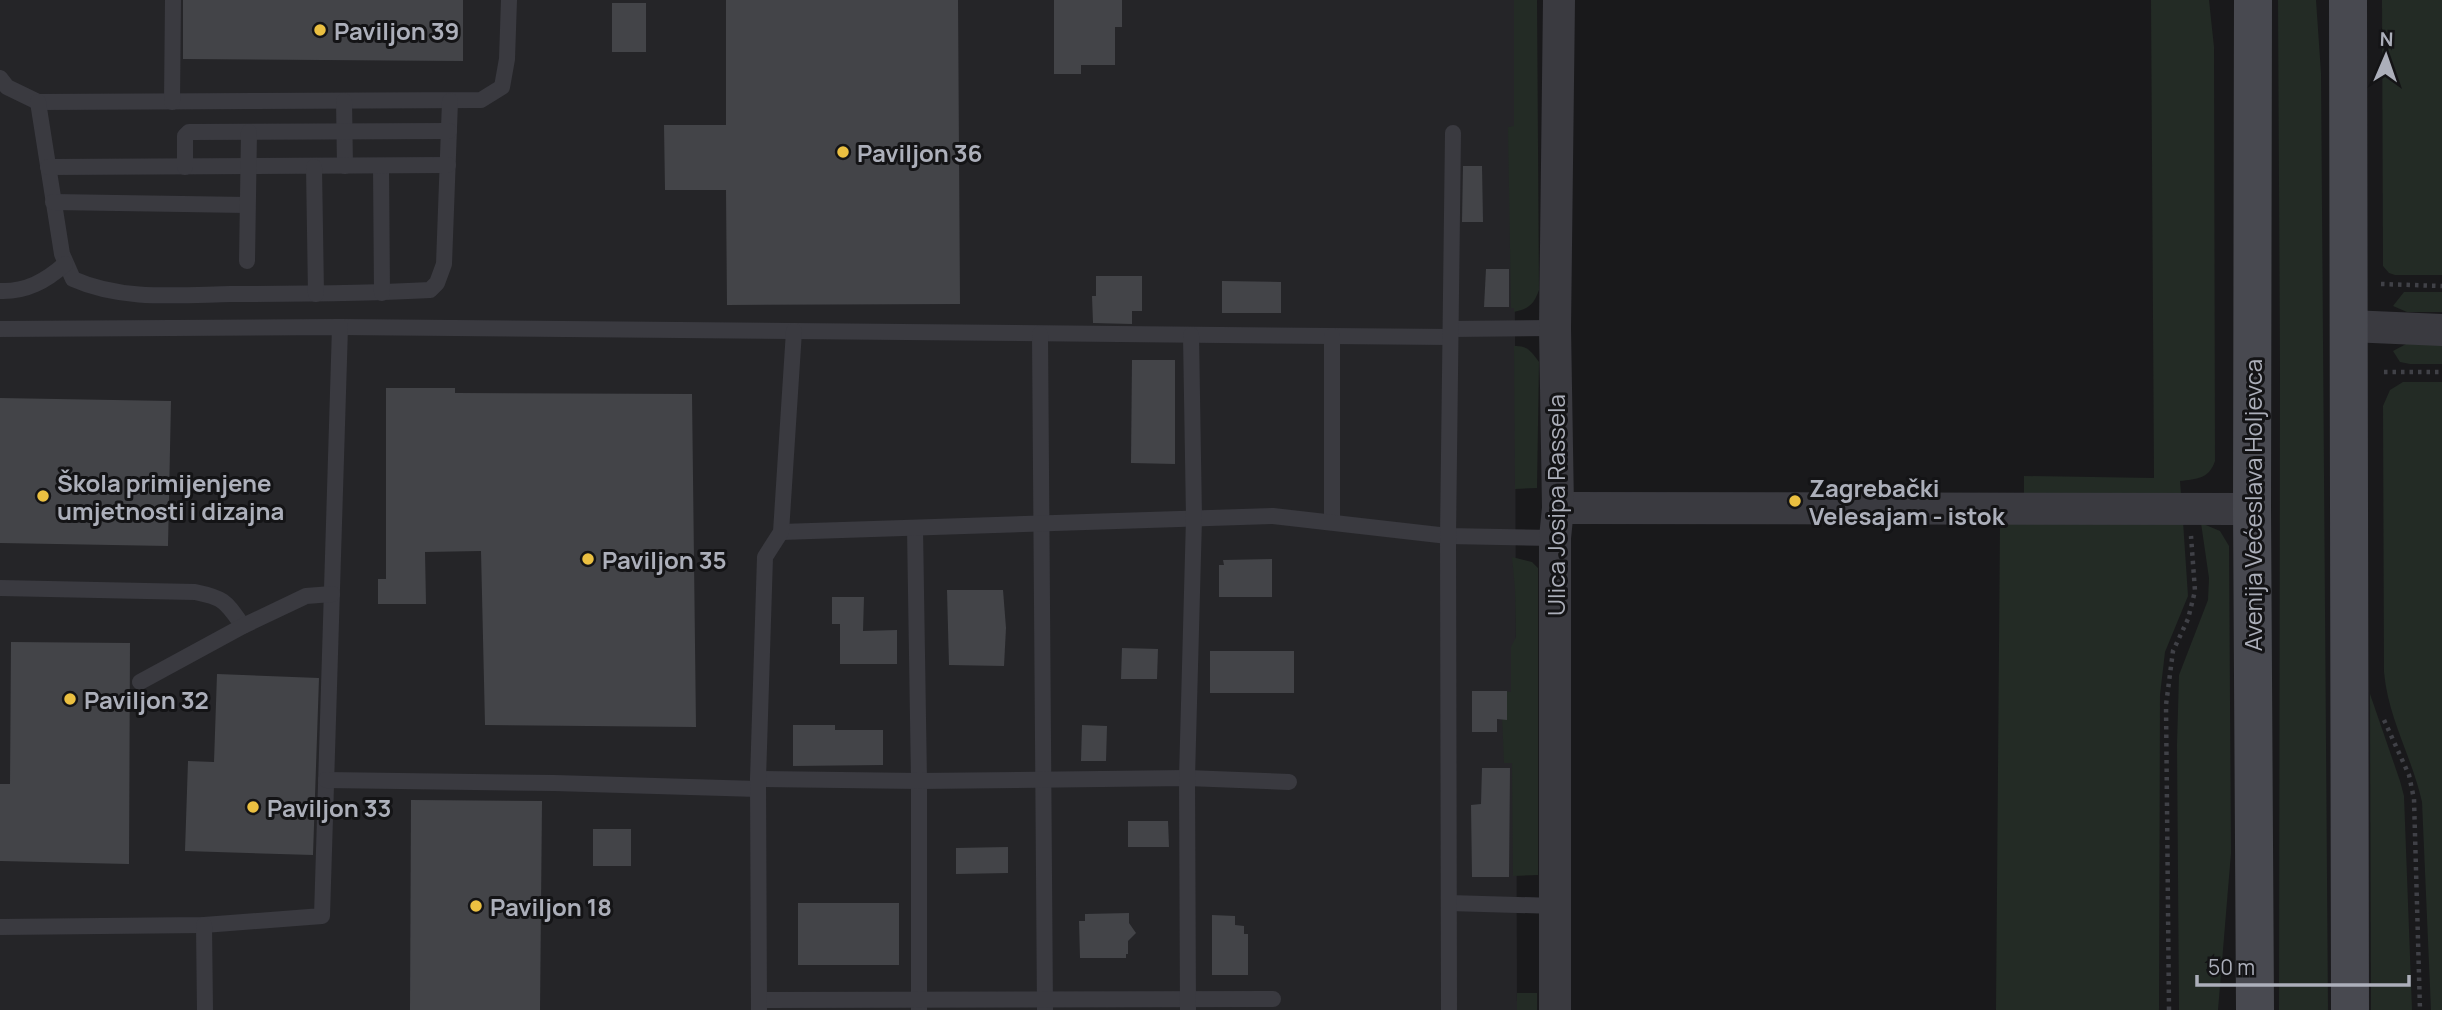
<svg xmlns="http://www.w3.org/2000/svg" width="2442" height="1010" font-family="Manrope,sans-serif">
  <rect width="100%" height="100%" fill="#19191b"/>
  <!-- built -->
  <path fill="#252528" d="M 0,0 L 1514,0 L 1517,1010 L 0,1010 Z"/>
  <!-- green -->
  <g fill="#232b25">
    <path d="M 1514,0 L 1537,0 L 1539,290 C 1534,304 1529,309 1514,312 L 1514,308 L 1511,308 L 1508,127 L 1514,126 Z"/>
    <path d="M 2151,0 L 2209,0 L 2214,47 L 2215,461 C 2209,479 2197,479 2180,481 L 2181,494 L 2024,494 L 2024,476 L 2154,478 Z"/>
    <path d="M 2278,0 L 2316,0 L 2321,73 L 2328,1010 L 2279,1010 L 2280,370 Z"/>
    <path d="M 2382,0 L 2442,0 L 2442,275 L 2395,275 L 2389,273 L 2383,266 Z"/>
    <path d="M 2404,292 L 2442,292 L 2442,312 L 2407,312 L 2393,306 Z"/>
    <path d="M 2406,344 L 2442,344 L 2442,364 L 2410,364 L 2400,362 L 2393,351 Z"/>
    <path d="M 1514,346 C 1527,345 1532,352 1539,362 L 1537,488 L 1515,489 Z"/>
    <path d="M 2403,382 L 2442,382 L 2442,1010 L 2431,1010 L 2422,802 C 2412,757 2388,718 2384,672 L 2383,406 L 2390,390 Z"/>
    <path d="M 2183,521 L 2188,596 L 2165,652 L 2160,695 L 2159,1010 L 1996,1010 L 2000,523 Z"/>
    <path d="M 2201,523 L 2220,531 L 2229,546 L 2231,853 L 2218,1010 L 2179,1010 L 2177,745 L 2179,675 L 2208,600 L 2209,578 Z"/>
    <path d="M 1512,557 L 1532,562 L 1538,568 L 1538,875 L 1513,876 L 1512,763 L 1504,763 L 1501,691 L 1511,692 L 1511,647 L 1516,637 L 1515,589 Z"/>
    <path d="M 2370,694 L 2400,781 L 2404,796 L 2412,1010 L 2371,1010 Z"/>
    <rect x="1517" y="993" width="20" height="17"/>
  </g>
  <!-- building -->
  <g fill="#434448">
    <path d="M 183,0 L 463,0 L 463,61 L 183,59 Z"/>
    <path d="M 726,0 L 958,0 L 960,304 L 727,305 L 726,190 L 665,190 L 664,125 L 726,125 Z"/>
    <path d="M 1054,0 L 1122,0 L 1122,27 L 1115,27 L 1115,65 L 1081,65 L 1081,74 L 1054,74 Z"/>
    <rect x="612" y="3" width="34" height="49"/>
    <path d="M 1463,166 L 1482,166 L 1483,222 L 1462,222 Z"/>
    <path d="M 1486,269 L 1509,269 L 1509,307 L 1484,307 Z"/>
    <path d="M 1096,276 L 1142,276 L 1142,311 L 1132,311 L 1132,324 L 1093,323 L 1092,296 L 1096,296 Z"/>
    <path d="M 1222,281 L 1281,282 L 1281,313 L 1222,313 Z"/>
    <path d="M 1132,360 L 1175,360 L 1175,464 L 1131,463 Z"/>
    <path d="M 386,388 L 455,388 L 455,393 L 692,394 L 696,727 L 485,725 L 481,551 L 425,552 L 426,604 L 378,604 L 378,579 L 386,579 Z"/>
    <path d="M 0,398 L 171,401 L 168,546 L 0,543 Z"/>
    <path d="M 1272,559 L 1272,597 L 1219,597 L 1219,565 L 1224,565 L 1223,560 Z"/>
    <path d="M 947,590 L 1003,590 L 1006,628 L 1004,666 L 949,665 Z"/>
    <path d="M 832,597 L 864,597 L 863,631 L 897,630 L 897,664 L 840,664 L 840,624 L 832,624 Z"/>
    <path d="M 11,642 L 130,643 L 129,864 L 0,861 L 0,784 L 10,784 Z"/>
    <path d="M 1122,648 L 1158,649 L 1157,679 L 1121,679 Z"/>
    <rect x="1210" y="651" width="84" height="42"/>
    <path d="M 217,674 L 319,678 L 313,855 L 185,851 L 188,761 L 214,762 Z"/>
    <path d="M 1472,691 L 1507,691 L 1507,720 L 1497,719 L 1497,732 L 1472,732 Z"/>
    <path d="M 793,725 L 835,725 L 835,730 L 883,730 L 883,765 L 793,766 Z"/>
    <path d="M 1082,725 L 1107,726 L 1106,761 L 1081,761 Z"/>
    <path d="M 1482,768 L 1510,768 L 1509,877 L 1472,877 L 1471,805 L 1481,804 Z"/>
    <path d="M 411,800 L 542,801 L 540,1010 L 410,1010 Z"/>
    <path d="M 1128,821 L 1168,821 L 1169,847 L 1128,847 Z"/>
    <rect x="593" y="829" width="38" height="37"/>
    <path d="M 1008,847 L 1008,873 L 956,874 L 956,848 Z"/>
    <rect x="798" y="903" width="101" height="62"/>
    <path d="M 1129,913 L 1129,923 L 1136,933 L 1128,941 L 1128,954 L 1126,954 L 1126,958 L 1080,958 L 1079,921 L 1085,921 L 1085,914 Z"/>
    <path d="M 1212,915 L 1235,916 L 1235,925 L 1244,926 L 1244,934 L 1248,934 L 1248,975 L 1212,975 Z"/>
  </g>
  <g fill="none" stroke-linecap="round" stroke-linejoin="round">
    <!-- path -->
    <g stroke="#404147" stroke-width="4.5" stroke-dasharray="3.5 5" stroke-linecap="butt">
      <path d="M 2381,284 L 2442,286"/>
      <path d="M 2384,372 L 2442,372"/>
      <path d="M 2384,720 L 2409,775 L 2414,799 L 2420,1010"/>
      <path d="M 2169,1010 L 2166,705 L 2173,651 L 2188,619 L 2195,591 L 2191,536"/>
    </g>
    <!-- service -->
    <g stroke="#3a3a40" stroke-width="16">
      <path d="M 0,78 L 7,87 L 38,102 L 481,100 L 502,87 L 507,59 L 509,0"/>
      <path d="M 344,101 L 345,166"/>
      <path d="M 38,102 L 62,254 L 73,279 C 122,301 179,295 231,294 C 298,294 363,294 430,290 L 437,283 L 444,264 L 450,101"/>
      <path d="M 172,102 L 173,0"/>
      <path d="M 381,166 L 382,293"/>
      <path d="M 48,167 L 448,165"/>
      <path d="M 185,167 L 185,136 L 189,132 L 449,131"/>
      <path d="M 314,167 L 316,294"/>
      <path d="M 53,202 L 247,205"/>
      <path d="M 247,261 L 249,132"/>
      <path d="M 0,291 C 26,292 46,281 65,264"/>
      <path d="M 340,327 L 1450,337"/>
      <path d="M 0,329 L 340,327 L 322,916 L 204,925 L 0,927"/>
      <path d="M 1451,329 L 1555,328"/>
      <path d="M 1040,334 L 1045,1010"/>
      <path d="M 1332,522 L 1332,336"/>
      <path d="M 915,528 L 919,781 L 919,1009"/>
      <path d="M 781,532 L 1273,516 L 1448,536 L 1555,538"/>
      <path d="M 0,588 L 195,592 C 225,598 226,602 243,626"/>
      <path d="M 140,682 L 243,626 L 306,596 L 332,594"/>
      <path d="M 758,779 L 919,781 L 1187,778 L 1289,782"/>
      <path d="M 326,780 L 554,783 L 758,789"/>
      <path d="M 1449,903 L 1556,906"/>
      <path d="M 204,925 L 205,1010"/>
      <path d="M 759,1000 L 1273,999"/>
      <path d="M 759,1010 L 758,779 L 765,557 L 781,532 L 794,331"/>
      <path d="M 1188,1010 L 1187,778 L 1194,518 L 1191,335"/>
      <path d="M 1449,1010 L 1448,536 L 1453,133"/>
    </g>
    <!-- minor -->
    <g stroke="#3a3a40" stroke-width="32">
      <path d="M 2350,326 L 2442,330"/>
      <path d="M 1558,508 L 2252,509"/>
      <path d="M 1555,1010 L 1555,538 L 1558,508 L 1555,328 L 1559,0"/>
    </g>
    <!-- secondary -->
    <g stroke="#484950" stroke-width="38">
      <path d="M 2253,0 L 2252,509 L 2255,1010"/>
      <path d="M 2348,0 L 2350,1010"/>
    </g>
  </g>
  <!-- markers -->
  <g fill="#ebc041" stroke="#141416" stroke-width="2.5">
    <circle cx="320" cy="30" r="7"/>
    <circle cx="843" cy="152" r="7"/>
    <circle cx="43" cy="496" r="7"/>
    <circle cx="1795" cy="501" r="7"/>
    <circle cx="588" cy="559" r="7"/>
    <circle cx="70" cy="699" r="7"/>
    <circle cx="253" cy="807" r="7"/>
    <circle cx="476" cy="906" r="7"/>
  </g>
  <g text-anchor="middle" dominant-baseline="central" stroke-width="6" stroke-linejoin="round" paint-order="stroke">
    <!-- poi labels -->
    <g font-size="24" font-weight="bold" fill="#acafba" stroke="#141416" text-anchor="start">
      <text x="334" y="30">Paviljon 39</text>
      <text x="857" y="152">Paviljon 36</text>
      <text x="57" y="482">Škola primijenjene<tspan x="57" dy="28">umjetnosti i dizajna</tspan></text>
      <text x="1809" y="487">Zagrebački<tspan x="1809" dy="28">Velesajam - istok</tspan></text>
      <text x="602" y="559">Paviljon 35</text>
      <text x="84" y="699">Paviljon 32</text>
      <text x="267" y="807">Paviljon 33</text>
      <text x="490" y="906">Paviljon 18</text>
    </g>
    <!-- street labels -->
    <g font-size="24" fill="#acafba" stroke="#141416">
      <text transform="translate(1555 505) rotate(-90)">Ulica Josipa Rassela</text>
      <text transform="translate(2252 505) rotate(-90)">Avenija Većeslava Holjevca</text>
    </g>
  </g>
  <!-- north arrow -->
  <g transform="translate(2386 56) rotate(2)" stroke="#141416" stroke-width="5" paint-order="stroke">
  <path d="M0-5L12 26L0 18L-12 26Z" fill="#acafba"/>
  <text y="-10" font-size="19" font-weight="bold" text-anchor="middle" fill="#acafba">N</text>
  </g>
  <!-- scale -->
  <path d="M2197 975v10h212v-10" fill="none" stroke="#acafba" stroke-width="3.5"/>
  <text x="2208" y="975" font-size="21" fill="#acafba" stroke="#141416" stroke-width="5" paint-order="stroke">50 m</text>
</svg>
